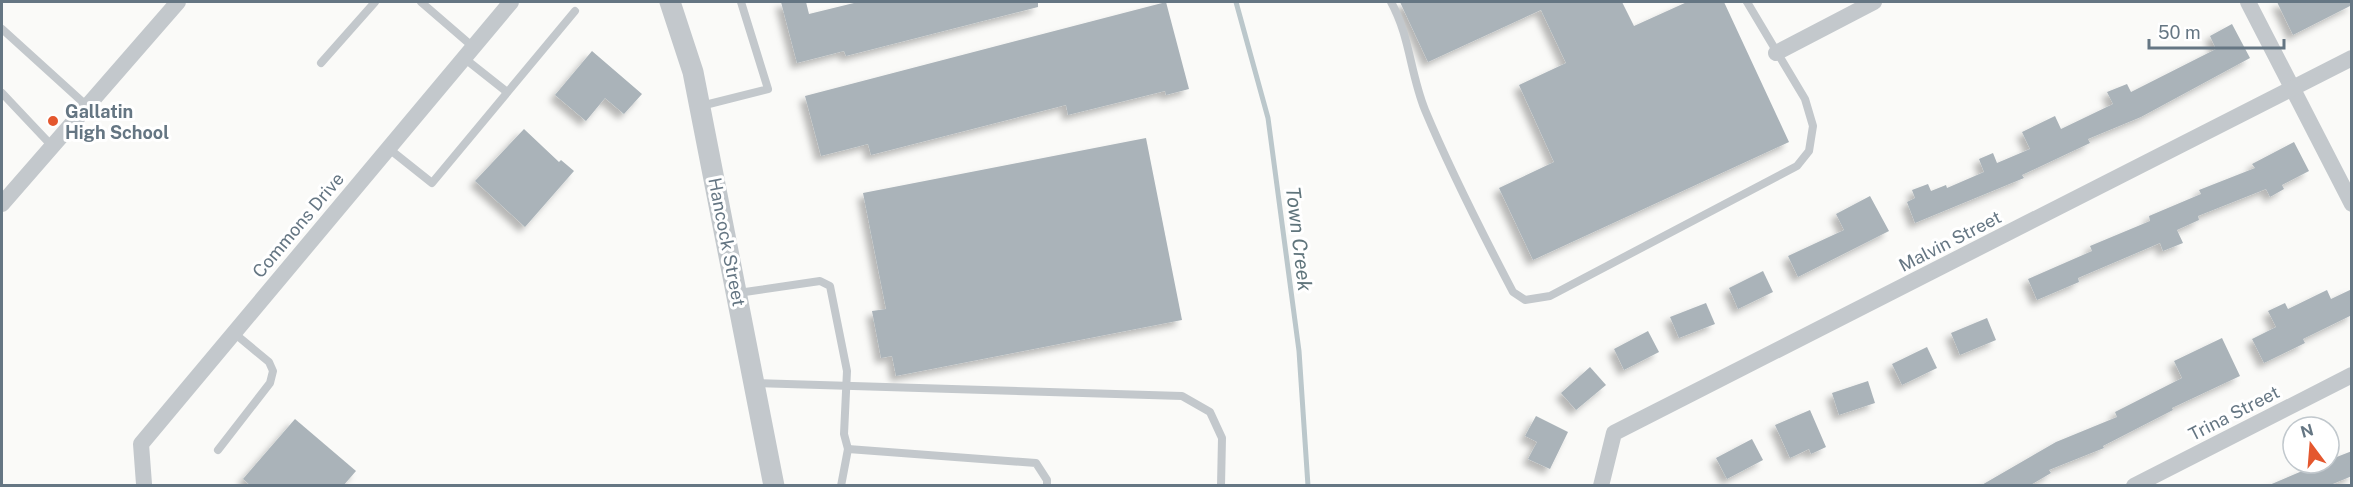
<svg xmlns="http://www.w3.org/2000/svg" width="2353" height="487" font-family="'Public Sans',sans-serif">
  <defs>
    <filter id="shadow"><feDropShadow dx="-5.5" dy="5.5" stdDeviation="3" flood-color="#0004"/></filter>
  </defs>
  <rect width="100%" height="100%" fill="#fafaf8"/>
  <g fill="none" stroke-linecap="round" stroke-linejoin="round">
    <!-- stream -->
    <path stroke="#bbc7cb" stroke-width="5" d="M 1236,2 L 1268,118 L 1299,351 L 1308,486"/>
  </g>
  <!-- building -->
  <g fill="#aab3b9" filter="url(#shadow)">
    <path d="M 781,2 L 806,2 L 809,14 L 858,2 L 1038,2 L 1038,7 L 846,56 L 844,51 L 797,63 Z"/>
    <path d="M 1166,2 L 1189,89 L 1166,95 L 1165,91 L 1068,115 L 1066,105 L 871,155 L 868,144 L 821,156 L 805,96 Z"/>
    <path d="M 1400,2 L 1622,2 L 1634,26 L 1687,2 L 1724,2 L 1789,142 L 1533,260 L 1499,188 L 1554,162 L 1519,85 L 1566,63 L 1541,10 L 1428,62 Z"/>
    <path d="M 2277,2 L 2352,2 L 2352,5 L 2293,35 Z"/>
    <path d="M 2232,24 L 2250,58 L 2141,117 L 2088,139 L 2090,143 L 2022,175 L 2024,178 L 1915,223 L 1907,202 L 1915,198 L 1912,190 L 1928,184 L 1931,191 L 1946,185 L 1947,188 L 1984,172 L 1979,159 L 1993,153 L 1997,163 L 2030,149 L 2022,132 L 2055,116 L 2061,129 L 2113,104 L 2107,92 L 2127,84 L 2131,92 L 2216,49 L 2210,36 Z"/>
    <path d="M 592,51 L 642,94 L 624,114 L 605,98 L 586,121 L 555,95 Z"/>
    <path d="M 524,129 L 559,162 L 561,160 L 574,171 L 525,227 L 475,181 Z"/>
    <path d="M 1146,138 L 1182,320 L 896,376 L 892,356 L 881,358 L 872,311 L 886,309 L 863,193 Z"/>
    <path d="M 2294,142 L 2309,171 L 2282,185 L 2284,189 L 2270,197 L 2266,189 L 2198,216 L 2199,220 L 2177,230 L 2183,243 L 2163,251 L 2160,243 L 2078,278 L 2079,282 L 2037,300 L 2028,279 L 2092,251 L 2090,246 L 2150,221 L 2149,216 L 2201,194 L 2199,190 L 2255,168 L 2252,164 Z"/>
    <path d="M 1870,196 L 1889,231 L 1798,277 L 1788,256 L 1844,230 L 1836,214 Z"/>
    <path d="M 1763,271 L 1773,292 L 1738,309 L 1729,288 Z"/>
    <path d="M 2352,289 L 2352,315 L 2303,339 L 2305,343 L 2264,363 L 2252,339 L 2276,327 L 2268,311 L 2285,303 L 2288,309 L 2327,290 L 2331,299 Z"/>
    <path d="M 1706,303 L 1715,324 L 1679,338 L 1670,317 Z"/>
    <path d="M 1987,318 L 1996,340 L 1960,355 L 1951,333 Z"/>
    <path d="M 1648,331 L 1659,352 L 1624,370 L 1614,349 Z"/>
    <path d="M 2222,338 L 2240,376 L 2172,408 L 2173,410 L 2103,446 L 2104,448 L 2049,470 L 2051,473 L 2029,486 L 1980,486 L 2056,442 L 2117,417 L 2115,412 L 2182,378 L 2174,361 Z"/>
    <path d="M 1927,347 L 1937,368 L 1902,385 L 1892,364 Z"/>
    <path d="M 1590,367 L 1606,385 L 1576,410 L 1561,393 Z"/>
    <path d="M 1868,381 L 1875,403 L 1839,415 L 1832,393 Z"/>
    <path d="M 1810,410 L 1826,447 L 1811,454 L 1809,449 L 1790,458 L 1775,425 Z"/>
    <path d="M 1536,416 L 1568,432 L 1550,469 L 1528,459 L 1537,442 L 1525,436 Z"/>
    <path d="M 295,419 L 356,471 L 343,486 L 251,486 L 243,479 Z"/>
    <path d="M 1752,439 L 1763,460 L 1727,479 L 1716,458 Z"/>
    <path d="M 2352,451 L 2352,476 L 2328,486 L 2267,486 L 2321,463 L 2329,463 L 2329,460 Z"/>
  </g>
  <g fill="none" stroke-linecap="round" stroke-linejoin="round">
    <!-- service -->
    <g stroke="#c3c8cc" stroke-width="8">
      <path d="M 421,2 L 472,46"/>
      <path d="M 1391,2 C 1410,36 1410,73 1425,110 C 1451,172 1482,233 1513,292 L 1525,300 L 1550,296 L 1797,166 L 1809,151 L 1813,126 L 1805,99 L 1747,2"/>
      <path d="M 2,29 L 87,106"/>
      <path d="M 464,58 L 507,92"/>
      <path d="M 321,63 L 375,2"/>
      <path d="M 2,93 L 52,146"/>
      <path d="M 701,106 L 768,89 L 741,2"/>
      <path d="M 388,148 L 432,183 L 575,11"/>
      <path d="M 738,293 L 820,281 L 830,286 L 847,371 L 844,434 L 848,449 L 841,486"/>
      <path d="M 756,383 L 1182,396 L 1210,412 L 1222,438 L 1221,486"/>
      <path d="M 848,449 L 1036,463 L 1047,480 L 1047,486"/>
      <path d="M 218,450 L 270,383 L 273,371 L 269,362 L 234,333"/>
    </g>
    <!-- minor -->
    <g stroke="#c3c8cc" stroke-width="16">
      <path d="M 2248,2 L 2352,204"/>
      <path d="M 1776,53 L 1874,2"/>
      <path d="M 2,204 L 178,2"/>
      <path d="M 144,484 L 141,444 L 511,2"/>
      <path d="M 1601,486 L 1614,433 L 2352,58"/>
      <path d="M 2134,486 L 2352,375"/>
    </g>
    <!-- tertiary -->
    <path stroke="#c3c8cc" stroke-width="21" d="M 670,2 L 693,72 L 774,486"/>
  </g>
  <!-- markers -->
  <circle fill="#e4572e" stroke="#fff" stroke-width="2" cx="53" cy="121" r="6"/>
  <g text-anchor="middle" dominant-baseline="central" stroke-width="6" stroke-linejoin="round" paint-order="stroke">
    <!-- poi labels -->
    <g font-size="18" font-weight="bold" fill="#657683" stroke="#fff" text-anchor="start">
      <text x="65" y="111">Gallatin<tspan x="65" dy="21">High School</tspan></text>
    </g>
    <!-- street labels -->
    <g font-size="18" fill="#657683" stroke="#fff">
      <text transform="translate(298 225) rotate(-50)">Commons Drive</text>
      <text transform="translate(1950 241) rotate(-27)">Malvin Street</text>
      <text transform="translate(727 242) rotate(79)">Hancock Street</text>
      <text transform="translate(2234 413) rotate(-27)">Trina Street</text>
    </g>
    <!-- water labels -->
    <g font-size="20" font-style="italic" fill="#60757c" stroke="#fff">
      <text transform="translate(1299 239) rotate(83)">Town Creek</text>
    </g>
  </g>
  <!-- border -->
  <rect width="2353" height="487" fill="none" stroke="#657683" stroke-width="6"/>
  <!-- north arrow -->
  <g transform="translate(2311 445) rotate(344)"><circle r="28" fill="#ffffff" stroke="#c1c8cd" stroke-width="1.5"/>
  <path d="M0-4.5L10 22L0 15L-10 22Z" fill="#e4572e"/>
  <text y="-9" font-size="16" font-weight="bold" text-anchor="middle" fill="#657683">N</text>
  </g>
  <!-- scale -->
  <path d="M2149 39v9h135v-9" fill="none" stroke="#657683" stroke-width="3"/>
  <text x="2158" y="39" font-size="18" fill="#657683" stroke="#ffffff" stroke-width="4.5" paint-order="stroke">50 m</text>
</svg>
